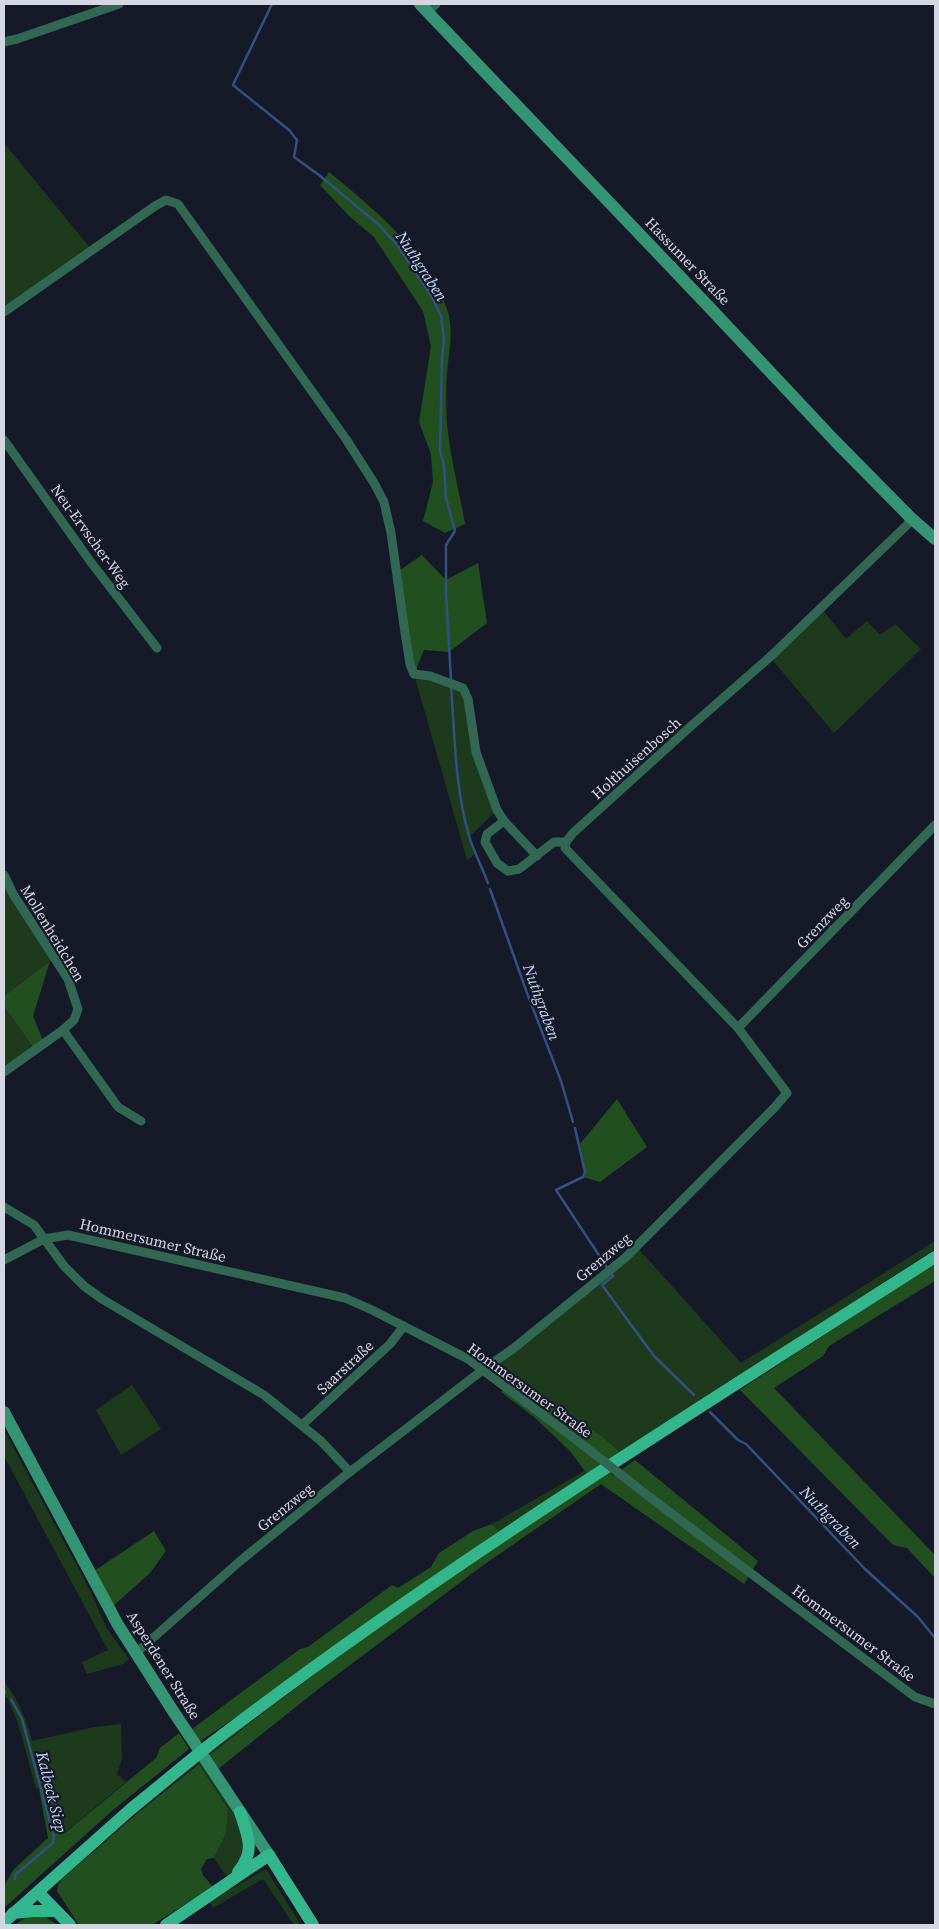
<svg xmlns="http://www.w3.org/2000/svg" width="939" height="1929" font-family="'Source Serif 4',serif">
  <rect width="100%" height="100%" fill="#161a28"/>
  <!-- green -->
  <g fill="#1d3a1c">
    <path d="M 4,143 L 91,249 L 4,310 Z"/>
    <path d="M 821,608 L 846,639 L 867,621 L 880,635 L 895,624 L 921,649 L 834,733 L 770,657 Z"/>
    <path d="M 414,674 L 463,688 L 476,752 L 497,810 L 470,836 L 476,853 L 467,860 Z"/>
    <path d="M 4,875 L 52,954 L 50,961 L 4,996 Z"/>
    <path d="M 4,1006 L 35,1050 L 4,1072 Z"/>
    <path d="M 935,1241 L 935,1249 L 621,1453 L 603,1437 L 514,1379 L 507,1387 L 484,1369 L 637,1247 L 741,1363 Z"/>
    <path d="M 132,1385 L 161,1429 L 121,1455 L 96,1410 Z"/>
    <path d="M 4,1430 L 91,1592 L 107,1629 L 129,1659 L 123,1664 L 87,1674 L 82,1662 L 108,1650 L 4,1456 Z"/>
    <path d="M 584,1471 L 587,1474 L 499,1531 L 492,1524 Z"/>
    <path d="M 4,1681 C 18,1700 26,1718 32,1741 L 94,1727 L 121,1724 L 122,1759 L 117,1774 L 126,1782 L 64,1833 L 49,1787 L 39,1789 L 36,1788 L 18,1723 L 7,1697 L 4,1698 Z"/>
    <path d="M 202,1762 L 241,1825 L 246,1839 L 237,1869 L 227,1877 L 214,1858 L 226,1834 L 228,1809 L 199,1764 Z"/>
    <path d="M 266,1869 L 301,1925 L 294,1925 L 263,1879 L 213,1908 L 210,1901 Z"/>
  </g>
  <!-- forest -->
  <g fill="#214f20">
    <path d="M 329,172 C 375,210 426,251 447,309 C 454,329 449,352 447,373 C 446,389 446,407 447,423 C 450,457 459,490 465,524 L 445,533 L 423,521 L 433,482 L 431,454 L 419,422 L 431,346 L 423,311 L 374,237 L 349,216 L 320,185 Z"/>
    <path d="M 422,555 L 446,580 L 478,563 L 487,623 L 449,652 L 424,650 L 414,674 L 396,573 Z"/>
    <path d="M 50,961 L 33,1016 L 44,1043 L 35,1050 L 4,1006 L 4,996 Z"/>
    <path d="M 617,1099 L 647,1147 L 600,1182 L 583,1177 L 585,1171 L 580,1144 Z"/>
    <path d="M 935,1263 L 935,1281 L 829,1346 L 823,1356 L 774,1388 L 935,1555 L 935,1578 L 907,1548 L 893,1545 L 740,1390 Z"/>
    <path d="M 514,1379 L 603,1437 L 621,1453 L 587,1474 L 570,1451 L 534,1417 L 501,1392 Z"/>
    <path d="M 635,1460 L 758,1561 L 744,1584 L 601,1484 L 482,1566 L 326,1683 L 218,1769 L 208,1756 L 273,1705 L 430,1589 L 610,1472 L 613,1476 Z"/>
    <path d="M 492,1524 L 499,1531 L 254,1705 L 199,1742 L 192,1729 L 300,1649 L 308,1647 L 392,1585 L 398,1588 L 431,1567 L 439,1553 L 473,1531 Z"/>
    <path d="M 154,1531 L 166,1551 L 150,1573 L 112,1607 L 94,1571 Z"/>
    <path d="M 179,1733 L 189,1749 L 113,1810 L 4,1908 L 4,1886 L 14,1869 L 48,1838 L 39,1789 L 49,1787 L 65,1833 L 156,1758 L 160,1748 Z"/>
    <path d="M 199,1764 L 228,1809 L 226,1834 L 214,1858 L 207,1859 L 201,1869 L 203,1875 L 213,1887 L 152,1925 L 79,1925 L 57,1891 L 58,1885 L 62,1879 L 139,1812 Z"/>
    <path d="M 30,1915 L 45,1917 L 58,1925 L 14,1925 Z"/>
  </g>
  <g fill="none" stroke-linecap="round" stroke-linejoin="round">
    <!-- stream -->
    <g stroke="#325183" stroke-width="2.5">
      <path d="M 272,4 L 233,85 L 289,130 L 297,140 L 294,157 L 319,175 L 378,224 L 398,246 L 432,297 L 441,316 L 444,339 L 442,358 L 440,451 L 444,466 L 446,498 L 455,531 L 446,545 L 446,594 L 451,679"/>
      <path d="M 451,687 C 455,737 455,788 469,836 C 474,852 482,867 488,883"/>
      <path d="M 490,889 L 527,993 L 561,1081 L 573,1122"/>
      <path d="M 575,1128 L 585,1172 L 583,1177 L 556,1190 L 608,1269"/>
      <path d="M 611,1273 L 613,1276 L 602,1285 L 654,1356 L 694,1395"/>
      <path d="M 710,1412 L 738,1440 L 746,1444 L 865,1569 L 918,1617 L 935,1638"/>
      <path d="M 4,1690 L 5,1692"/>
      <path d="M 11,1699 L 22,1719 L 54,1837 L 53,1843 L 15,1875 L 15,1879"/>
    </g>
    <!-- street -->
    <g stroke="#316753" stroke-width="9">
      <path d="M 428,11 L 436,4"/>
      <path d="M 4,42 L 17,39 L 119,4"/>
      <path d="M 4,312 L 155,206 L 166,200 L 178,204 L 346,439 L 374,483 L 384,502 L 391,533 L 404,626 L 410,664 L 414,674 L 430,676 L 463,688 L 468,699 L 476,752 L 497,810 L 504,821 L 537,856"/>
      <path d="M 4,440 L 90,561 L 157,648"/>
      <path d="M 504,821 L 487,834 L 485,842 L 497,863 L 508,871 L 519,869 L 554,842 L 566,842"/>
      <path d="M 4,875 L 13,894 L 68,979 L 78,1009 L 74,1020 L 63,1030 L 4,1072"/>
      <path d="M 738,1028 L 565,848 L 566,842 L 573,833 L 690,727 L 770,657 L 907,525 L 911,518"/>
      <path d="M 63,1030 L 118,1107 L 141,1121"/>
      <path d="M 4,1207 L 34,1225 L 64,1266 L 84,1286 L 102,1299 L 264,1395 L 321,1441 L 350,1472"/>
      <path d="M 4,1260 L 44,1239 L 68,1235 L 345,1298 L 372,1310 L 468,1359 L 579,1442"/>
      <path d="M 302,1425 L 390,1344 L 404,1326"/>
      <path d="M 647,1495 L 915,1697 L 935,1704"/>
      <path d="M 136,1653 L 239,1562 L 342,1478 L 484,1369 L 514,1348 L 625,1258 L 775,1107 L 787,1093 L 738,1028 L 935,825"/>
    </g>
    <!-- secondary -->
    <g stroke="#359473" stroke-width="12">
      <path d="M 420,4 L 711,309 L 835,441 L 911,518 L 935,539"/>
      <path d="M 4,1412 L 118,1625 L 173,1711 L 269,1855"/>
    </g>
    <!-- primary -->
    <g stroke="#34b68c" stroke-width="12">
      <path d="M 212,1743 C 443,1566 690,1414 935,1257"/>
      <path d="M 238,1872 C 256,1850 248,1837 240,1812"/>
      <path d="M 38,1892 L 70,1925"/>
      <path d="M 13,1913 L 33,1911 L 56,1911"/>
      <path d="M 4,1922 L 131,1809 L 186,1764"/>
      <path d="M 166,1925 L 269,1855 L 313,1925"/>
    </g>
    <!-- street-bridge -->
    <path stroke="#316753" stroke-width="9" d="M 579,1442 L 647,1495"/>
    <!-- primary-bridge -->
    <path stroke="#34b68c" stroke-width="12" d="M 186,1764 L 212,1743"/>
  </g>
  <g text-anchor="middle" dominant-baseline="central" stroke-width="4.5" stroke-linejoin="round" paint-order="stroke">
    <!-- street labels -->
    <g font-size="15" fill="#d4d7e1" stroke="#161a28">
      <text transform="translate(688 261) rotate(46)">Hassumer Straße</text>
      <text transform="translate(91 536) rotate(54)">Neu-Ervscher-Weg</text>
      <text transform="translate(636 758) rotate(-42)">Holthuisenbosch</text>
      <text transform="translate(822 922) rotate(-46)">Grenzweg</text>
      <text transform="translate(53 933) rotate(59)">Mollenheidchen</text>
      <text transform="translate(153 1240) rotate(13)">Hommersumer Straße</text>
      <text transform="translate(603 1257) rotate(-40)">Grenzweg</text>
      <text transform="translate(345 1367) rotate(-43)">Saarstraße</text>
      <text transform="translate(530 1390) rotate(36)">Hommersumer Straße</text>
      <text transform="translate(285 1507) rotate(-39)">Grenzweg</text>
      <text transform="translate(854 1633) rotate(37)">Hommersumer Straße</text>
      <text transform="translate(164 1665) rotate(58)">Asperdener Straße</text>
    </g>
    <!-- water labels -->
    <g font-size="16" font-style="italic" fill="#c3d7f6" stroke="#161a28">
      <text transform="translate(422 266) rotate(57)">Nuthgraben</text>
      <text transform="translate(542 1002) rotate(70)">Nuthgraben</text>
      <text transform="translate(831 1517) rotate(46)">Nuthgraben</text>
      <text transform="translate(52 1792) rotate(76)">Kalbeck Siep</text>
    </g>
  </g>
  <!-- border -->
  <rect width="939" height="1929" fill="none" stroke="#d4d7e1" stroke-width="10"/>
</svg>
